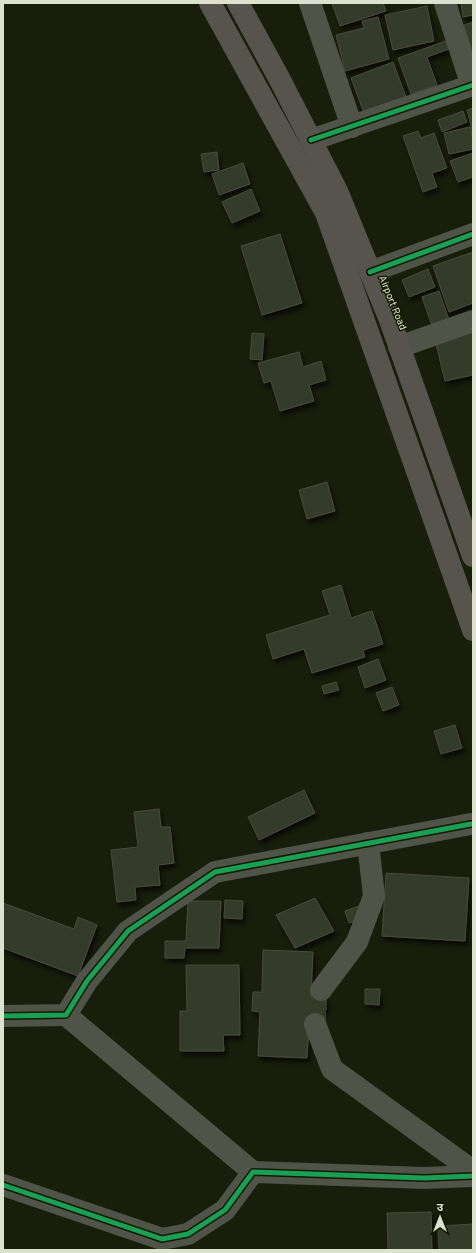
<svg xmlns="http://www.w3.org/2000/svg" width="476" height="1253" font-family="Overpass,'Noto Sans Devanagari',sans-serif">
  <defs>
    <filter id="shadow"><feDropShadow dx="2.5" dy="4.5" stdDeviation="2" flood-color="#0009"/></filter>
  </defs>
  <rect width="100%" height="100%" fill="#191d0c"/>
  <!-- building -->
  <g fill="#363a2b" stroke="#484b3c" filter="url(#shadow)">
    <path d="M 332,3 L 383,3 L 386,11 L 340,26 Z"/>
    <path d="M 461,3 L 473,3 L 473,15 L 463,17 Z"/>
    <path d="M 427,6 L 434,41 L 393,50 L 385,15 Z"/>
    <path d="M 378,17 L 389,59 L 345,71 L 336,35 L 364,28 L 362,21 Z"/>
    <path d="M 473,22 L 473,59 L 464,25 Z"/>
    <path d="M 446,41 L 449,49 L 427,57 L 437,85 L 411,94 L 398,58 Z"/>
    <path d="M 393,62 L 406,97 L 364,113 L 351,78 Z"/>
    <path d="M 473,108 L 473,133 L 467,110 Z"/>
    <path d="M 463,111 L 467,122 L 442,132 L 438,120 Z"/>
    <path d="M 470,127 L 473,138 L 473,149 L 449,154 L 444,133 Z"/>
    <path d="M 418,131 L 421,138 L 434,133 L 447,168 L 432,173 L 437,187 L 423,192 L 403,136 Z"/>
    <path d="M 217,152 L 219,170 L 204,172 L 201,154 Z"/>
    <path d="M 473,153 L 473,177 L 458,182 L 450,161 Z"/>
    <path d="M 243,163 L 250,184 L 219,195 L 212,174 Z"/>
    <path d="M 251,189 L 260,211 L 232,223 L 222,202 Z"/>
    <path d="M 280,234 L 302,303 L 262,315 L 241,246 Z"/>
    <path d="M 473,252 L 473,303 L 449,312 L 433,266 Z"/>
    <path d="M 428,269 L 435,287 L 409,297 L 402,280 Z"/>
    <path d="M 439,291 L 449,320 L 432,326 L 422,297 Z"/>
    <path d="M 473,328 L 473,375 L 445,381 L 434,336 Z"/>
    <path d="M 252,333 L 264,334 L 262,360 L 250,359 Z"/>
    <path d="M 299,352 L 303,367 L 321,361 L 326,380 L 309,385 L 314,401 L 280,411 L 271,381 L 264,383 L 258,363 Z"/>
    <path d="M 327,482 L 335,511 L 307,519 L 299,490 Z"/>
    <path d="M 341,585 L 351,618 L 372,611 L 383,644 L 363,650 L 365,657 L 312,673 L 304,649 L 273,659 L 266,635 L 330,615 L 322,591 Z"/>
    <path d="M 378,659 L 386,680 L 365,688 L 358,667 Z"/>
    <path d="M 336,682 L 339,690 L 324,694 L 322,686 Z"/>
    <path d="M 392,687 L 399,705 L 383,711 L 376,693 Z"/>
    <path d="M 455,725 L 462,748 L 441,754 L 434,731 Z"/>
    <path d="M 304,790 L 315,813 L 259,840 L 248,817 Z"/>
    <path d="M 159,809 L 161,827 L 170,827 L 174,863 L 158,865 L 160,885 L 135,887 L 136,900 L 117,902 L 111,850 L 138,847 L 134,812 Z"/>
    <path d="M 386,873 L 469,878 L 465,941 L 382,936 Z"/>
    <path d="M 315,898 L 334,931 L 295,948 L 276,915 Z"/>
    <path d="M 225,900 L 243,901 L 242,919 L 224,918 Z"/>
    <path d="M 188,901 L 221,901 L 219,948 L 185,948 L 184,958 L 165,958 L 165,941 L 186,941 Z"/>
    <path d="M 3,903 L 74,929 L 78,917 L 97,925 L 78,976 L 3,948 Z"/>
    <path d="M 359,906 L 363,918 L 349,923 L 345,911 Z"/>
    <path d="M 263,950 L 313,952 L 311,997 L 326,998 L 326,1010 L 310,1010 L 307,1058 L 258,1056 L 260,1012 L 252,1011 L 253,992 L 262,992 Z"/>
    <path d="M 186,965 L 239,965 L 240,1035 L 223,1035 L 224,1051 L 180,1051 L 180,1011 L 187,1011 Z"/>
    <path d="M 365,989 L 380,989 L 379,1005 L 365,1004 Z"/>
    <path d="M 431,1212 L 432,1250 L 388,1250 L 387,1213 Z"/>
    <path d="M 473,1224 L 473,1250 L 439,1250 L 438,1226 Z"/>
  </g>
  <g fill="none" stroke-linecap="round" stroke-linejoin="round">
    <!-- minor-tunnel -->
    <path stroke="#363a29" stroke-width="22" stroke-dasharray="22 11" stroke-linecap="butt" d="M 315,1024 L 315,1004 L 321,990"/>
    <!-- minor -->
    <g stroke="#505347" stroke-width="22">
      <path d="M 310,3 L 352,127"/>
      <path d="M 445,3 L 472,86"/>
      <path d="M 311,140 L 473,85"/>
      <path d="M 370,272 L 473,234"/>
      <path d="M 399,347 L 473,321"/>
      <path d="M 321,990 L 357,942 L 374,896 L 368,843"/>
      <path d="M 66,1015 L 253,1172"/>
      <path d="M 3,1016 L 66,1015 L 87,981 L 128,931 L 215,872 L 471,824"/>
      <path d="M 315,1024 L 332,1069 L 473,1171"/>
      <path d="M 3,1185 L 162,1239 L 188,1234 L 225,1210 L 253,1172 L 424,1178 L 473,1176"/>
    </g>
    <!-- major -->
    <g stroke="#57544d" stroke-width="22">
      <path d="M 210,3 L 326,213 L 473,630"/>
      <path d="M 238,3 L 279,78 L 337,191 L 390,320 L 473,556"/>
    </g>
    <!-- cycleway casing -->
    <g stroke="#141a00" stroke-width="8">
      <g id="cycleway">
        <path d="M 311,140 L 473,85"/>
        <path d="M 370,272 L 473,234"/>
        <path d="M 3,1016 L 66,1015 L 87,981 L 128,931 L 215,872 L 471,824"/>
        <path d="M 3,1185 L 162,1239 L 188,1234 L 225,1210 L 253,1172 L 424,1178 L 473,1176"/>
      </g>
    </g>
    <!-- cycleway -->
    <use href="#cycleway" stroke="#1a9f57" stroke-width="5"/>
  </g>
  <g text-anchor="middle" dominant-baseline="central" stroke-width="3" stroke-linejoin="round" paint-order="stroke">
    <!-- street labels -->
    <g font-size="10" fill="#dce1d0" stroke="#141a00">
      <text transform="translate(392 303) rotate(68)">Airport Road</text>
    </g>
  </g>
  <!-- border -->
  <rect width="476" height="1253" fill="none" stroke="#dce1d0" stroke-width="8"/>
  <!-- north arrow -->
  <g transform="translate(440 1217)" stroke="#141a00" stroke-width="3" paint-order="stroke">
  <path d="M0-3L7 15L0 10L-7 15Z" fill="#dce1d0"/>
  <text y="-6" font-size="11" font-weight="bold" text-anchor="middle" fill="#dce1d0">उ</text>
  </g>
</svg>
